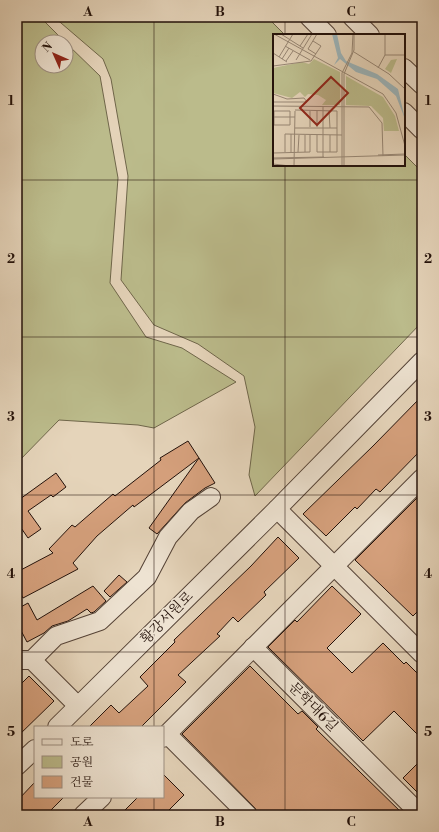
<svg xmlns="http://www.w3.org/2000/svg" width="439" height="832" font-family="'Libre Bodoni','Noto Serif KR',serif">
  <rect width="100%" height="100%" fill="#e5d4ba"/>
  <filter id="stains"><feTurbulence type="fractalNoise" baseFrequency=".005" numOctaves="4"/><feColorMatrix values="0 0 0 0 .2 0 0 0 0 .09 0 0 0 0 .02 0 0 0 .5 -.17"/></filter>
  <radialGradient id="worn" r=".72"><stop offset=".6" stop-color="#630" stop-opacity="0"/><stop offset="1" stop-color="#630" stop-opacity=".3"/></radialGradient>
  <!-- green -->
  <g fill="#bbbb8b" stroke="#6f664a">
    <path d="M 17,17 L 40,17 L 65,42 L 42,42 L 42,66 L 66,66 L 66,43 L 100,76 L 118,178 L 110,283 L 146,337 L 182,348 L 236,382 L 154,428 L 138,425 L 59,420 L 17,463 Z"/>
    <path d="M 54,17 L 267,17 L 285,35 L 274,35 L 274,165 L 404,165 L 404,154 L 422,172 L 422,322 L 255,496 L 249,475 L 255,427 L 244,376 L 198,344 L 154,325 L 121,280 L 128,176 L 111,79 L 103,59 Z"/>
  </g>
  <!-- building -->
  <g fill="#d5a07c" stroke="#23110a">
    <path d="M 422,396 L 422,449 L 380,492 L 376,489 L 357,509 L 355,507 L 326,536 L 303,514 L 373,446 Z"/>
    <path d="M 188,441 L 199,458 L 134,507 L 133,505 L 97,536 L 73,563 L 78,569 L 23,598 L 17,587 L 17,572 L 53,553 L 49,549 L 72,525 L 75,527 L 113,494 L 115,496 L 161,460 L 160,458 Z"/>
    <path d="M 199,458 L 215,483 L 205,488 L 185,503 L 157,534 L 149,528 Z"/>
    <path d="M 56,473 L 66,487 L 53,497 L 51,495 L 28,511 L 41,529 L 28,538 L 17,522 L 17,495 L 20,499 Z"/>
    <path d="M 422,493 L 422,607 L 413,616 L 355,560 Z"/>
    <path d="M 278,537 L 299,558 L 264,592 L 266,595 L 238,622 L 233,617 L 217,634 L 220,636 L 178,675 L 186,682 L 141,727 L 89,727 L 111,705 L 119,713 L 148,686 L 140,677 L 175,642 L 174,640 L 251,566 Z"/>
    <path d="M 119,575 L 127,582 L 110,597 L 104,591 Z"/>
    <path d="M 93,586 L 106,601 L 94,612 L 91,613 L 87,609 L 68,621 L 52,626 L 44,633 L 27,642 L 17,623 L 17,609 L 28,603 L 37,620 Z"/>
    <path d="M 332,586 L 361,614 L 327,648 L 352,673 L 383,643 L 404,664 L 406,662 L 422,678 L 422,739 L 394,711 L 363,741 L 268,647 L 295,620 L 297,622 Z"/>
    <path d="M 250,666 L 298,714 L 302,711 L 318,727 L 316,729 L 404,815 L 258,815 L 255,808 L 182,734 Z"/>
    <path d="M 29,676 L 54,701 L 17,737 L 17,688 Z"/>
    <path d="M 422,759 L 422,797 L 403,778 Z"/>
    <path d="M 163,774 L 184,795 L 164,815 L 120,815 L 138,797 L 163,797 Z"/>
    <path d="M 35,782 L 35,797 L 64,797 L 46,815 L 17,815 L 17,801 Z"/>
  </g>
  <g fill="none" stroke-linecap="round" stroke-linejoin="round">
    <!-- minor casing -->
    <g stroke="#544236" stroke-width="20">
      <g id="minor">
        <path d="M 309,17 L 327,35"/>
        <path d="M 352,17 L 370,35"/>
        <path d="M 404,68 L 422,85"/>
        <path d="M 404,112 L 422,130"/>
        <path d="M 277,509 L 422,654"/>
        <path d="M 253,647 L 421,815"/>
        <path d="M 17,660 L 32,660 L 78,706"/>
        <path d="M 32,660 L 56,636 L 100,621 L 147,577 L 168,537 L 191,511 L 211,497"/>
        <path d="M 57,727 L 277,509 L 422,361"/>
        <path d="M 167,734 L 248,815"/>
        <path d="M 163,738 L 422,478"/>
        <path d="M 17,766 L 35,749"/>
        <path d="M 83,815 L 102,797"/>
      </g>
    </g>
    <!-- minor -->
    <use href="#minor" stroke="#eee3d2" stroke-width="18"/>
  </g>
  <!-- grid -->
  <path fill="none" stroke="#23110a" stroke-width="1" stroke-opacity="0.55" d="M 154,17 L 154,727M 285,17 L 285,35M 285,165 L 285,815M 17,180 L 422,180M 17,337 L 422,337M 17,495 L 422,495M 17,652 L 422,652M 154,797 L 154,815"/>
  <g text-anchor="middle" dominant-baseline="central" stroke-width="3.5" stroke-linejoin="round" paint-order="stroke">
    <!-- street labels -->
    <g font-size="14" fill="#23110a" stroke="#eee3d2">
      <text transform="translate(167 618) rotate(-45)">황강서원로</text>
      <text transform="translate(313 707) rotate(45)">문학대6길</text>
    </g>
  </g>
  <!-- overview -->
  <g transform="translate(273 34)">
    <rect width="132" height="132" fill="#e5d4ba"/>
    <path d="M 41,25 L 67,38 L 67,71 L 49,71 L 53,66 L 45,61 L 35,60 L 32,63 L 27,58 L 19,64 L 0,59 L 0,34 L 29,28 L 36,30 ZM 124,25 L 118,39 L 112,35 L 118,26 ZM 73,42 L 110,63 L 122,82 L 126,97 L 111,97 L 110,84 L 98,72 L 73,71 Z" fill="#bbbb8b"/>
    <path d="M 59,0 L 64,0 L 68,19 L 73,27 L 104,40 L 125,55 L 132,85 L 123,62 L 104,45 L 83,38 L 67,25 L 61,31 L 65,24 Z" fill="#9cb5bb"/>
    <path fill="none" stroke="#978674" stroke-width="1" d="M 1,0 L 110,60 L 123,79 L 132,112M 8,0 L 30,14M 112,0 L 112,21M 12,12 L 37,26M 27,12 L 35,0M 81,18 L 116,40 L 132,55M 0,19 L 14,28M 43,20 L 35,15 L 44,0M 6,23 L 20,0M 9,25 L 16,14M 23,26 L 39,0M 13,27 L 20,17M 0,32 L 38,27 L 48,12 L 40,7M 105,34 L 112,21 L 132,21M 0,60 L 14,65 L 31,64 L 34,68M 0,68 L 34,68M 0,72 L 96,73 L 109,89 L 110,122M 50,72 L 50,123M 22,76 L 64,77 L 64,118 L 44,118 L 44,101M 0,77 L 17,77 L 17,91 L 0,91M 1,77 L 1,91M 37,77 L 37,93M 44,77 L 44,93M 56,77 L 57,94M 0,83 L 22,83M 22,94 L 64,94M 32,101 L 32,118M 12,118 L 12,100 L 69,101M 18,118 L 18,100M 25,118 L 26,101M 57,118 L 57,101M 0,119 L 37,118 L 37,101M 105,121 L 132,120M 0,124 L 51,123M 0,125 L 132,121M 0,130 L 17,132M 21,132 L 22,77M 29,132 L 50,132M 69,132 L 69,39 L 79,19 L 80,0M 71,132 L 71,40 L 81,16 L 81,0"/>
    <path fill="#8f2418" fill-opacity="0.15" stroke="#8f2418" stroke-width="2" d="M 58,43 L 75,59 L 44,91 L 27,74 Z"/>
    <rect width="132" height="132" fill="none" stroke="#23110a" stroke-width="2"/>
  </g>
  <!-- margin -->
  <rect width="439" height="832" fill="none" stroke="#e5d4ba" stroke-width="44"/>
  <!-- legend -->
  <rect x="34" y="726" width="130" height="72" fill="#eee3d2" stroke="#9d8f82"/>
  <rect x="42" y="739" width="20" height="6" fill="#eee3d2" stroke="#9d8f82"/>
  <text x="70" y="746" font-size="12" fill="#23110a">도로</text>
  <rect x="42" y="756" width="20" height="12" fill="#bbbb8b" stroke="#9d8f82"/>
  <text x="70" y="766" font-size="12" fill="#23110a">공원</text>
  <rect x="42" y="776" width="20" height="12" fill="#d5a07c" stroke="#9d8f82"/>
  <text x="70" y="786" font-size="12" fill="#23110a">건물</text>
  <!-- north arrow -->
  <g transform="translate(54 54) rotate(315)"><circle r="19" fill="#eee3d2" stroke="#9d8f82"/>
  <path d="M0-3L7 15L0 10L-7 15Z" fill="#8f2418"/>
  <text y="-6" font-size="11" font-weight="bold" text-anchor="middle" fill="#23110a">N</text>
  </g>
  <rect x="22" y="22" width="395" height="788" fill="none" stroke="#23110a" stroke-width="1.5"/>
  <g font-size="13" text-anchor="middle" font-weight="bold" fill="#23110a">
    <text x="88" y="16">A</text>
    <text x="220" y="16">B</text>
    <text x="351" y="16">C</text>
    <text x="11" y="105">1</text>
    <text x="428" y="105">1</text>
    <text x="11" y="263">2</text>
    <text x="428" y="263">2</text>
    <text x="11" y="421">3</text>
    <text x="428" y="421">3</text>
    <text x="11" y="578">4</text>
    <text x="428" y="578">4</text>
    <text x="11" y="736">5</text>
    <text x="428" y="736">5</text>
    <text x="88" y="826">A</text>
    <text x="220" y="826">B</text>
    <text x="351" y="826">C</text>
  </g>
  <rect width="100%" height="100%" filter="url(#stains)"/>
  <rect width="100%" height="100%" fill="url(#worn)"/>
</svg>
